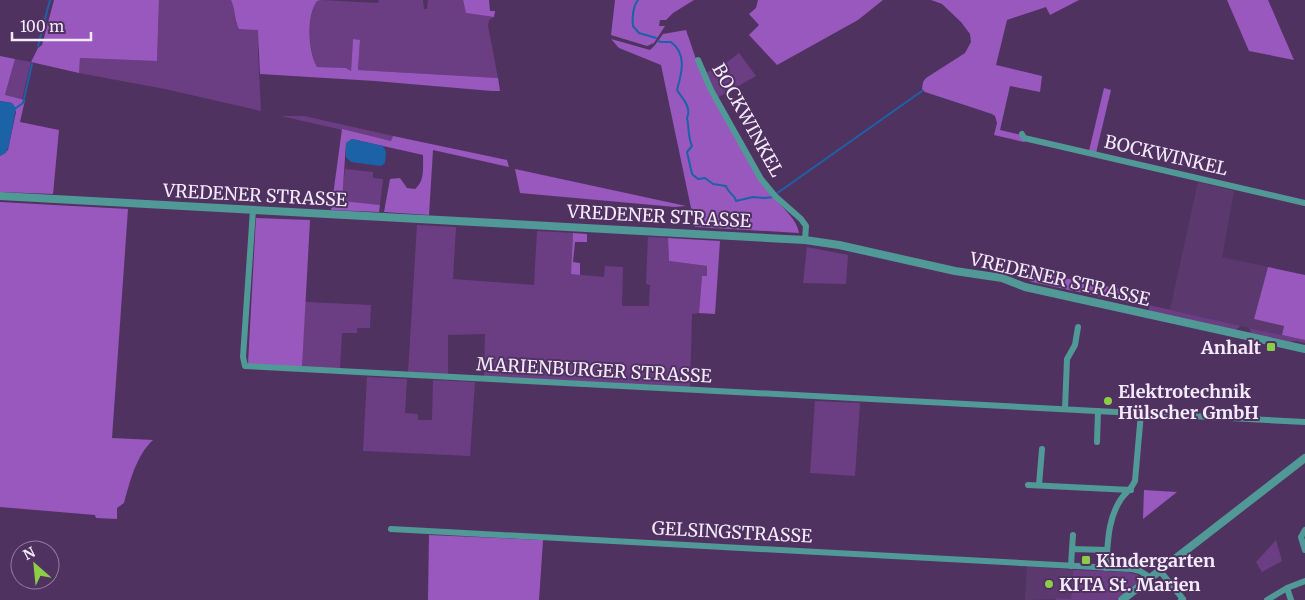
<svg xmlns="http://www.w3.org/2000/svg" width="1305" height="600" font-family="Merriweather,serif">
  <rect width="100%" height="100%" fill="#503261"/>
  <!-- built -->
  <g fill="#5b396e">
    <path d="M 1198,182 L 1234,191 L 1222,257 L 1268,267 L 1254,319 L 1284,326 L 1282,335 L 1170,310 Z"/>
    <path d="M 1027,566 L 1073,570 L 1071,599 L 1025,600 Z"/>
  </g>
  <!-- green -->
  <g fill="#6b3e84">
    <path d="M 159,0 L 231,0 L 235,7 L 236,24 L 258,30 L 260,35 L 258,52 L 261,111 L 165,89 L 79,73 L 80,58 L 157,61 Z"/>
    <path d="M 321,0 L 378,3 L 379,0 L 423,0 L 424,9 L 427,9 L 428,0 L 463,0 L 466,13 L 494,17 L 489,20 L 488,26 L 498,78 L 358,70 L 360,40 L 353,40 L 351,71 L 345,68 L 317,67 C 309,50 306,17 317,1 Z"/>
    <path d="M 739,53 L 756,76 L 717,98 L 705,73 L 726,63 Z"/>
    <path d="M 15,59 L 31,62 L 22,99 L 5,96 Z"/>
    <path d="M 281,116 L 304,116 L 393,136 L 391,141 Z"/>
    <path d="M 345,169 L 373,172 L 373,178 L 383,179 L 380,205 L 341,202 Z"/>
    <path d="M 417,225 L 456,227 L 453,279 L 534,285 L 537,231 L 573,233 L 571,274 L 604,277 L 605,266 L 623,267 L 622,306 L 649,306 L 650,285 L 646,284 L 648,237 L 668,238 L 669,261 L 707,266 L 707,276 L 702,276 L 699,313 L 692,314 L 690,388 L 484,376 L 485,334 L 448,335 L 448,375 L 408,373 Z"/>
    <path d="M 807,247 L 848,255 L 846,284 L 803,283 Z"/>
    <path d="M 305,302 L 371,305 L 370,328 L 357,328 L 357,333 L 342,333 L 340,369 L 302,367 Z"/>
    <path d="M 1149,305 L 1241,326 L 1234,331 L 1149,311 Z"/>
    <path d="M 1249,328 L 1305,340 L 1305,343 L 1296,341 L 1286,342 L 1252,334 Z"/>
    <path d="M 367,377 L 407,379 L 405,413 L 418,414 L 418,420 L 432,420 L 433,380 L 475,382 L 470,456 L 363,451 Z"/>
    <path d="M 815,401 L 860,403 L 855,476 L 810,473 Z"/>
    <path d="M 1276,540 L 1282,561 L 1262,572 L 1256,562 Z"/>
    <path d="M 1073,570 L 1128,572 L 1138,575 L 1139,579 L 1137,583 L 1116,600 L 1056,600 L 1056,598 L 1071,599 Z"/>
  </g>
  <!-- forest -->
  <g fill="#9958bd">
    <path d="M 54,0 L 159,0 L 157,61 L 80,58 L 79,73 L 31,62 L 38,48 L 42,45 Z"/>
    <path d="M 225,0 L 321,0 L 317,1 C 306,16 308,51 317,67 L 346,68 L 351,71 L 353,39 L 360,40 L 358,70 L 498,78 L 500,91 L 492,91 L 375,81 L 260,74 L 258,30 L 239,29 C 234,20 236,10 231,0 Z"/>
    <path d="M 463,0 L 489,0 L 490,11 L 495,11 L 494,17 L 466,13 Z"/>
    <path d="M 615,0 L 694,0 L 673,13 L 666,20 L 660,20 L 659,26 L 665,26 L 654,43 L 647,46 L 611,35 Z"/>
    <path d="M 758,0 L 883,0 L 858,20 L 777,65 L 749,35 L 759,25 L 749,14 L 756,8 Z"/>
    <path d="M 931,0 L 1079,0 L 1050,15 L 1046,7 L 1007,20 L 996,65 L 1042,76 L 1040,92 L 1010,86 L 1000,130 L 1030,137 L 1024,142 L 994,135 L 997,123 L 995,116 L 992,114 L 925,92 L 922,89 L 923,82 L 926,78 L 965,53 L 971,42 L 970,34 L 961,22 L 942,4 Z"/>
    <path d="M 1227,0 L 1268,0 L 1294,60 L 1249,51 Z"/>
    <path d="M 686,30 L 699,68 L 776,200 C 785,210 797,220 799,233 L 695,227 L 661,65 L 619,48 L 611,39 L 650,50 L 655,45 L 663,34 Z"/>
    <path d="M 0,56 L 15,59 L 5,95 L 25,100 L 20,122 L 59,130 L 53,194 L 0,192 L 0,156 L 8,150 L 9,145 L 16,112 L 12,103 L 0,101 Z"/>
    <path d="M 1104,88 L 1111,90 L 1096,153 L 1089,151 Z"/>
    <path d="M 342,129 L 391,141 L 393,136 L 507,160 L 509,167 L 433,150 L 429,215 L 384,212 L 390,179 L 400,178 L 407,188 L 415,189 C 425,181 423,167 423,155 L 352,139 L 346,143 L 342,201 L 380,205 L 379,212 L 331,210 Z"/>
    <path d="M 515,169 L 686,206 L 675,207 L 520,193 Z"/>
    <path d="M 0,202 L 128,209 L 112,438 L 153,440 C 136,456 130,481 124,503 L 117,508 L 117,519 L 96,518 L 95,515 L 0,507 Z"/>
    <path d="M 256,218 L 310,220 L 302,367 L 248,364 Z"/>
    <path d="M 573,233 L 587,234 L 587,242 L 575,242 L 573,262 L 580,263 L 580,275 L 571,274 Z"/>
    <path d="M 668,238 L 720,241 L 715,314 L 699,313 L 702,276 L 707,276 L 707,266 L 669,261 Z"/>
    <path d="M 1268,267 L 1305,275 L 1305,340 L 1282,335 L 1284,326 L 1254,319 Z"/>
    <path d="M 1038,273 L 1141,293 L 1143,295 L 1142,303 L 1139,305 L 1032,282 L 1027,279 L 1023,275 Z"/>
    <path d="M 1144,490 L 1177,492 L 1143,519 Z"/>
    <path d="M 429,535 L 543,540 L 539,600 L 428,600 Z"/>
  </g>
  <!-- water -->
  <g fill="#1b62a7">
    <path d="M 0,101 L 12,103 L 16,108 L 9,145 L 6,153 L 0,156 Z"/>
    <path d="M 352,139 L 383,146 L 386,152 L 385,163 L 381,166 L 351,162 L 346,157 L 346,143 Z"/>
  </g>
  <g fill="none" stroke-linecap="round" stroke-linejoin="round">
    <!-- stream -->
    <g stroke="#1b62a7" stroke-width="2">
      <path d="M 638,0 C 633,6 632,18 633,26 L 639,33 L 656,38"/>
      <path d="M 658,41 L 661,42 L 671,42 C 687,54 682,72 677,90 C 682,98 692,107 687,118 C 689,127 688,138 692,146 L 687,152 L 692,174 L 698,179 L 705,178 L 713,184 L 726,186 C 728,193 735,195 736,201 L 753,197 L 765,198 L 773,197"/>
      <path d="M 38,46 L 50,0"/>
      <path d="M 16,108 L 23,103 L 32,64"/>
      <path d="M 776,194 L 922,91"/>
    </g>
    <!-- minor -->
    <g stroke="#519996" stroke-width="6">
      <path d="M 698,60 L 711,90 L 761,179 L 775,196 L 801,219 L 806,226 L 805,240"/>
      <path d="M 1022,134 L 1024,138 L 1305,203"/>
      <path d="M 253,210 L 243,357 L 245,366 L 1305,422"/>
      <path d="M 1065,409 L 1067,359 L 1075,345 L 1078,327"/>
      <path d="M 1097,442 L 1098,411"/>
      <path d="M 1028,485 L 1131,490"/>
      <path d="M 1039,485 L 1042,449"/>
      <path d="M 391,529 L 1132,569 L 1140,571 L 1151,578"/>
      <path d="M 1305,530 L 1301,537 L 1305,550"/>
      <path d="M 1072,549 L 1073,535"/>
      <path d="M 1071,566 L 1072,549 L 1107,550"/>
      <path d="M 1106,568 C 1108,544 1107,520 1121,499 C 1126,492 1131,490 1135,481 L 1141,413"/>
      <path d="M 1160,571 L 1183,599 L 1181,600"/>
      <path d="M 1287,588 L 1291,600"/>
      <path d="M 1267,600 L 1287,588 L 1305,581"/>
    </g>
    <!-- tertiary -->
    <g stroke="#519996" stroke-width="8">
      <path d="M 0,196 L 805,240 L 839,245 L 955,271 L 1002,278 L 1025,287 L 1305,349"/>
      <path d="M 1122,600 L 1305,458"/>
    </g>
  </g>
  <!-- markers -->
  <g fill="#8bce46" stroke="#503261" stroke-width="2">
    <rect x="1266" y="342" width="10" height="10" rx="2.5"/>
    <circle cx="1108" cy="401" r="5"/>
    <rect x="1081" y="555" width="10" height="10" rx="2.5"/>
    <circle cx="1049" cy="584" r="5"/>
  </g>
  <g text-anchor="middle" dominant-baseline="central" stroke-width="4" stroke-linejoin="round" paint-order="stroke">
    <!-- street labels -->
    <g font-size="18" fill="#f4eafb" stroke="#503261">
      <text transform="translate(748 120) rotate(61)">BOCKWINKEL</text>
      <text transform="translate(1166 155) rotate(13)">BOCKWINKEL</text>
      <text transform="translate(255 195) rotate(3)">VREDENER STRASSE</text>
      <text transform="translate(659 216) rotate(3)">VREDENER STRASSE</text>
      <text transform="translate(1060 279) rotate(13)">VREDENER STRASSE</text>
      <text transform="translate(594 370) rotate(3)">MARIENBURGER STRASSE</text>
      <text transform="translate(732 532) rotate(3)">GELSINGSTRASSE</text>
    </g>
    <!-- poi labels -->
    <g font-size="18" font-weight="bold" fill="#f4eafb" stroke="#503261" text-anchor="start">
      <text x="1261" y="347" text-anchor="end">Anhalt</text>
      <text x="1118" y="391">Elektrotechnik<tspan x="1118" dy="21">Hülscher GmbH</tspan></text>
      <text x="1096" y="560">Kindergarten</text>
      <text x="1059" y="584">KITA St. Marien</text>
    </g>
  </g>
  <!-- north arrow -->
  <g transform="translate(35 565) rotate(333)"><circle r="24" fill="#503261" stroke="#927c9f"/>
  <path d="M0-4L9 19L0 12L-9 19Z" fill="#8bce46"/>
  <text y="-8" font-size="14" font-weight="bold" text-anchor="middle" fill="#f4eafb">N</text>
  </g>
  <!-- scale -->
  <path d="M12 32v8h79v-8" fill="none" stroke="#f4eafb" stroke-width="2.5"/>
  <text x="20" y="32" font-size="15" fill="#f4eafb" stroke="#503261" stroke-width="4" paint-order="stroke">100 m</text>
</svg>
